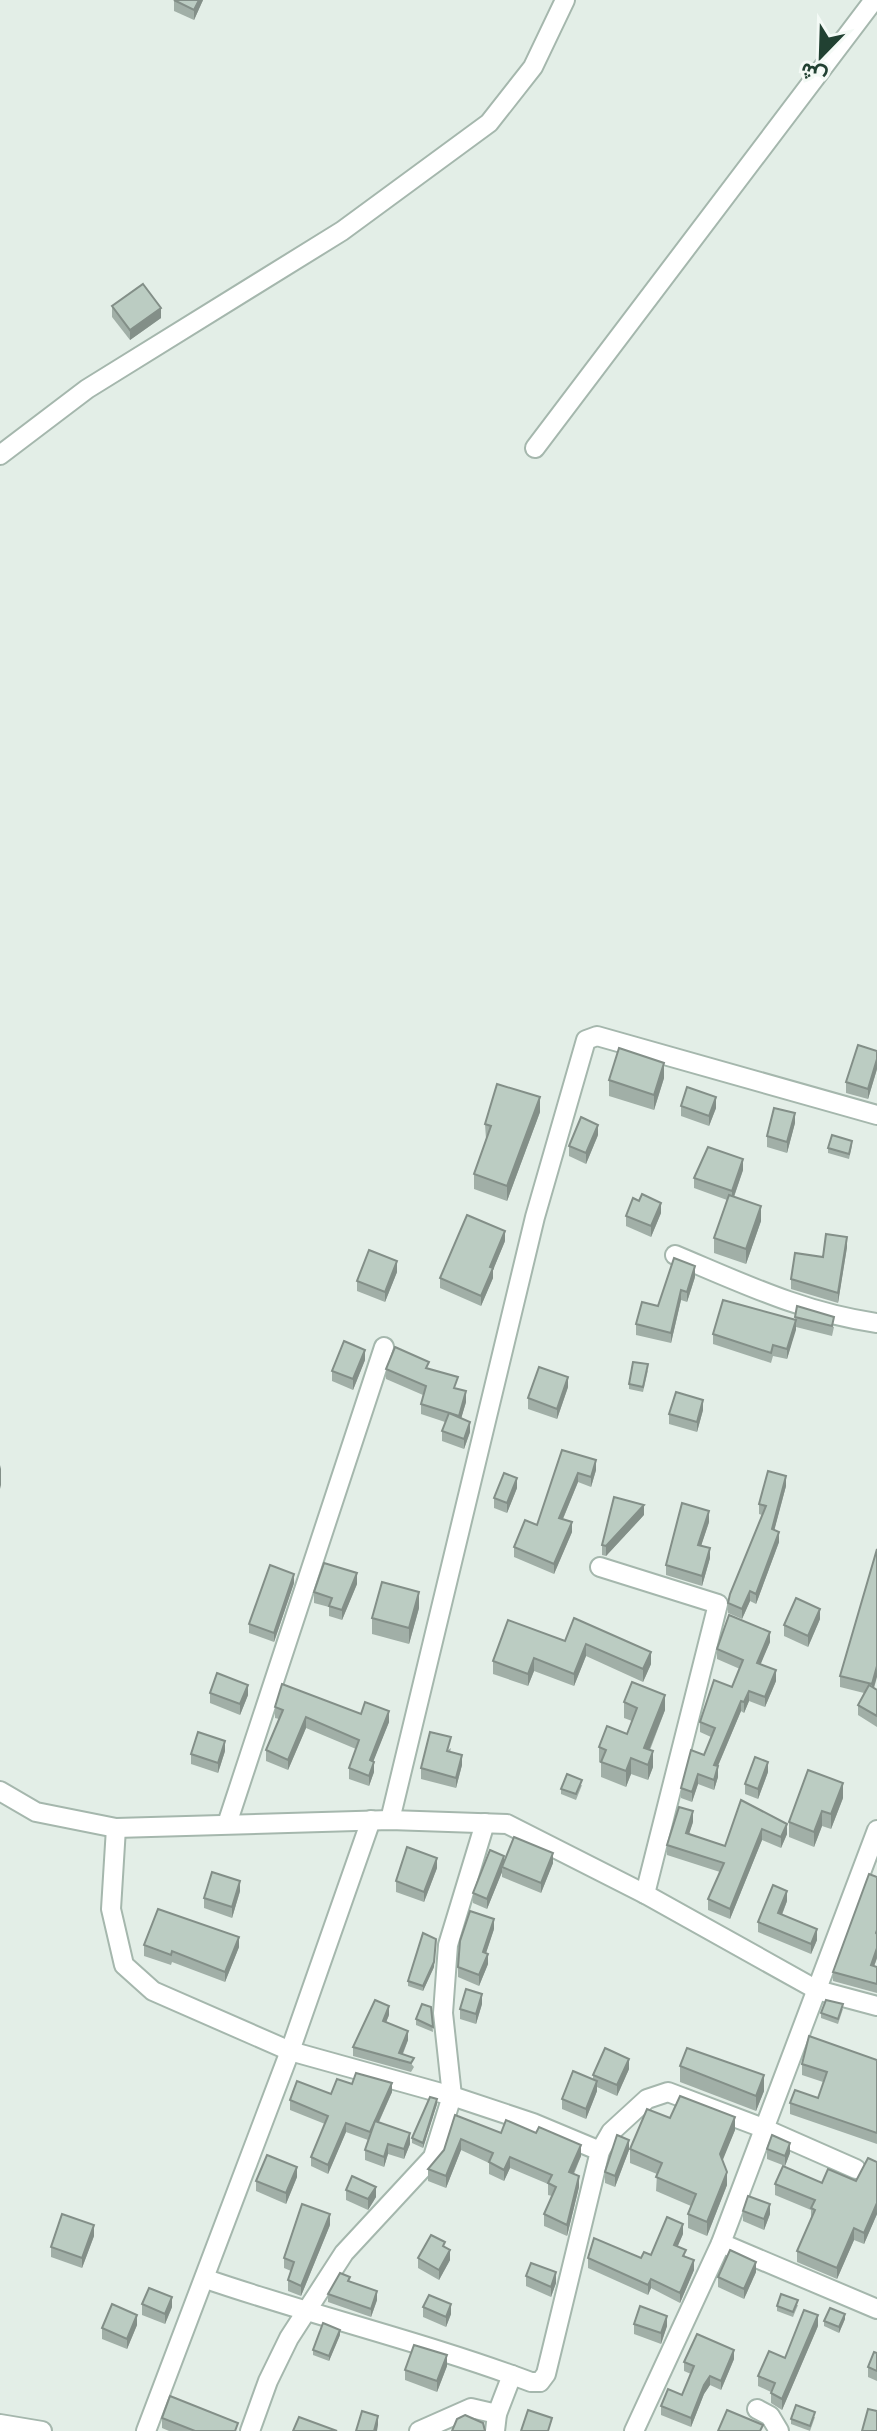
<svg xmlns="http://www.w3.org/2000/svg" width="877" height="2431" font-family="Manrope,Vazirmatn,sans-serif">
  <rect width="100%" height="100%" fill="#e3eee7"/>
  <g fill="none" stroke-linecap="round" stroke-linejoin="round">
    <!-- minor casing -->
    <g stroke="#a5b7ad" stroke-width="22">
      <g id="minor">
        <path d="M 535,448 L 874,0"/>
        <path d="M 0,455 L 87,389 L 342,231 L 489,123 L 533,67 L 565,0"/>
        <path d="M 675,1255 C 742,1283 804,1313 877,1323"/>
        <path d="M 600,1567 L 718,1604 L 645,1894"/>
        <path d="M 0,1791 L 36,1812 L 116,1828 L 390,1820 L 507,1824 L 645,1894 L 817,1990 L 877,2006"/>
        <path d="M 390,1820 L 535,1217 L 586,1040 L 597,1036 L 877,1115"/>
        <path d="M 227,1824 L 384,1347"/>
        <path d="M 116,1828 L 111,1909 L 124,1965 L 153,1991 L 290,2051 L 452,2096 L 533,2123 L 600,2151"/>
        <path d="M 721,2243 L 877,2309"/>
        <path d="M 206,2279 C 314,2316 424,2342 531,2382 L 540,2382 L 546,2374 L 600,2151 L 611,2132 L 647,2099 L 668,2092 L 763,2128 L 856,2169"/>
        <path d="M 757,2409 L 770,2416 L 779,2431"/>
        <path d="M 0,2424 L 42,2431"/>
        <path d="M 146,2431 L 290,2051 L 371,1820"/>
        <path d="M 250,2431 L 268,2381 L 289,2338 L 344,2253 L 433,2157 L 452,2096 L 443,2013 L 448,1945 L 485,1823"/>
        <path d="M 419,2431 L 471,2408 L 497,2414"/>
        <path d="M 495,2431 L 497,2414 L 512,2375"/>
        <path d="M 634,2431 L 721,2243 L 877,1830"/>
      </g>
    </g>
    <!-- minor -->
    <use href="#minor" stroke="#fff" stroke-width="18"/>
  </g>
  <!-- wall -->
  <g fill="#a1afa7">
    <path d="M 174,0 L 203,0 L 194,20 L 174,11 Z"/>
    <path d="M 112,306 L 161,318 L 130,340 L 112,317 Z"/>
    <path d="M 877,1051 L 877,1069 L 868,1099 L 846,1093 L 846,1082 Z"/>
    <path d="M 664,1078 L 654,1110 L 609,1096 L 609,1080 Z"/>
    <path d="M 681,1106 L 716,1108 L 709,1126 L 681,1116 Z"/>
    <path d="M 540,1112 L 507,1201 L 474,1189 L 474,1174 L 486,1139 L 485,1124 Z"/>
    <path d="M 795,1123 L 787,1153 L 767,1147 L 767,1136 Z"/>
    <path d="M 598,1135 L 586,1164 L 569,1156 L 569,1146 Z"/>
    <path d="M 852,1146 L 849,1159 L 828,1153 L 828,1148 Z"/>
    <path d="M 743,1170 L 734,1197 L 761,1221 L 746,1264 L 714,1253 L 714,1238 L 727,1200 L 694,1188 L 694,1178 Z"/>
    <path d="M 661,1213 L 651,1237 L 626,1226 L 626,1216 Z"/>
    <path d="M 505,1241 L 493,1270 L 493,1278 L 481,1306 L 440,1288 L 440,1278 Z"/>
    <path d="M 847,1247 L 838,1303 L 791,1289 L 791,1279 Z"/>
    <path d="M 397,1272 L 385,1302 L 357,1291 L 357,1281 Z"/>
    <path d="M 695,1277 L 687,1302 L 681,1300 L 671,1343 L 636,1335 L 636,1324 Z"/>
    <path d="M 795,1317 L 834,1327 L 832,1336 L 796,1327 L 787,1359 L 773,1356 L 771,1363 L 713,1344 L 713,1334 L 795,1320 Z"/>
    <path d="M 365,1360 L 353,1390 L 332,1381 L 332,1371 Z"/>
    <path d="M 429,1368 L 457,1389 L 466,1402 L 461,1418 L 470,1432 L 464,1449 L 442,1441 L 442,1431 L 445,1422 L 421,1414 L 421,1404 L 423,1395 L 386,1379 L 386,1369 Z"/>
    <path d="M 648,1370 L 643,1392 L 629,1389 L 629,1384 Z"/>
    <path d="M 568,1387 L 557,1419 L 528,1409 L 528,1398 Z"/>
    <path d="M 703,1410 L 697,1432 L 669,1424 L 669,1414 Z"/>
    <path d="M 562,1450 L 596,1470 L 591,1487 L 578,1482 L 563,1519 L 572,1532 L 554,1574 L 514,1557 L 514,1547 L 537,1525 Z"/>
    <path d="M 786,1486 L 774,1530 L 779,1542 L 756,1604 L 750,1601 L 742,1619 L 728,1613 L 728,1603 L 762,1515 L 759,1514 L 759,1504 Z"/>
    <path d="M 517,1488 L 507,1513 L 494,1508 L 494,1498 Z"/>
    <path d="M 644,1515 L 606,1556 L 602,1555 L 602,1545 Z"/>
    <path d="M 709,1522 L 701,1546 L 710,1558 L 702,1586 L 666,1575 L 666,1565 Z"/>
    <path d="M 877,1549 L 874,1688 L 877,1690 L 877,1727 L 858,1715 L 858,1705 L 864,1693 L 840,1687 L 840,1676 Z"/>
    <path d="M 294,1583 L 274,1642 L 249,1633 L 249,1624 Z"/>
    <path d="M 357,1584 L 342,1620 L 329,1616 L 329,1607 L 314,1603 L 314,1592 Z"/>
    <path d="M 419,1608 L 409,1644 L 372,1634 L 372,1618 Z"/>
    <path d="M 574,1618 L 651,1664 L 643,1682 L 586,1656 L 574,1686 L 534,1671 L 528,1686 L 493,1674 L 493,1661 L 565,1641 Z"/>
    <path d="M 820,1619 L 808,1647 L 784,1636 L 784,1625 Z"/>
    <path d="M 770,1642 L 760,1664 L 776,1681 L 765,1707 L 749,1701 L 744,1713 L 741,1711 L 718,1766 L 718,1777 L 714,1790 L 698,1784 L 692,1802 L 681,1798 L 681,1788 L 704,1755 L 711,1737 L 700,1732 L 700,1722 L 732,1687 L 740,1669 L 717,1659 L 717,1649 Z"/>
    <path d="M 210,1693 L 248,1695 L 240,1715 L 210,1703 Z"/>
    <path d="M 624,1702 L 665,1710 L 650,1750 L 653,1767 L 648,1780 L 631,1774 L 626,1787 L 601,1777 L 601,1763 L 599,1762 L 599,1747 L 627,1734 L 632,1721 L 624,1718 Z"/>
    <path d="M 275,1707 L 361,1714 L 389,1722 L 373,1761 L 374,1772 L 369,1786 L 349,1779 L 349,1768 L 356,1749 L 306,1728 L 288,1770 L 266,1761 L 266,1750 L 279,1719 L 275,1718 Z"/>
    <path d="M 451,1748 L 450,1752 L 462,1765 L 456,1788 L 421,1779 L 421,1768 Z"/>
    <path d="M 225,1751 L 218,1773 L 191,1764 L 191,1754 Z"/>
    <path d="M 768,1772 L 758,1799 L 745,1794 L 745,1784 Z"/>
    <path d="M 582,1785 L 576,1800 L 561,1794 L 561,1789 Z"/>
    <path d="M 843,1798 L 831,1829 L 822,1826 L 814,1847 L 789,1837 L 789,1822 Z"/>
    <path d="M 741,1800 L 787,1834 L 781,1848 L 762,1840 L 730,1919 L 708,1910 L 708,1899 L 720,1872 L 667,1855 L 667,1845 L 693,1822 L 689,1834 L 725,1846 Z"/>
    <path d="M 504,1861 L 553,1863 L 541,1893 L 502,1877 L 502,1872 L 487,1909 L 473,1903 L 473,1893 Z"/>
    <path d="M 437,1868 L 424,1902 L 396,1892 L 396,1881 Z"/>
    <path d="M 877,1877 L 877,1958 L 874,1966 L 877,1967 L 877,1993 L 833,1981 L 833,1972 Z"/>
    <path d="M 240,1891 L 232,1918 L 204,1908 L 204,1898 Z"/>
    <path d="M 787,1901 L 782,1915 L 817,1940 L 811,1954 L 758,1932 L 758,1922 Z"/>
    <path d="M 494,1929 L 486,1953 L 488,1964 L 479,1986 L 458,1977 L 458,1967 Z"/>
    <path d="M 144,1945 L 239,1947 L 225,1982 L 172,1962 L 171,1965 L 144,1956 Z"/>
    <path d="M 434,1967 L 423,1991 L 408,1986 L 408,1981 Z"/>
    <path d="M 482,2004 L 476,2024 L 460,2019 L 460,2009 Z"/>
    <path d="M 431,2007 L 433,2032 L 416,2025 L 416,2019 Z"/>
    <path d="M 843,2009 L 838,2024 L 821,2018 L 821,2013 Z"/>
    <path d="M 389,2015 L 386,2022 L 408,2040 L 403,2054 L 414,2067 L 411,2072 L 353,2056 L 353,2047 Z"/>
    <path d="M 877,2060 L 877,2144 L 790,2114 L 790,2103 L 818,2098 L 823,2082 L 802,2075 L 802,2064 Z"/>
    <path d="M 680,2066 L 764,2091 L 756,2111 L 680,2082 Z"/>
    <path d="M 629,2069 L 617,2096 L 597,2087 L 597,2091 L 586,2119 L 562,2109 L 562,2099 L 593,2079 L 593,2075 Z"/>
    <path d="M 352,2084 L 392,2092 L 379,2122 L 410,2144 L 404,2159 L 388,2154 L 384,2167 L 365,2160 L 365,2150 L 368,2140 L 346,2132 L 328,2174 L 311,2166 L 311,2157 L 325,2124 L 290,2110 L 290,2100 L 331,2094 Z"/>
    <path d="M 437,2104 L 423,2148 L 412,2143 L 412,2138 Z"/>
    <path d="M 455,2115 L 501,2133 L 581,2156 L 574,2174 L 579,2187 L 567,2236 L 544,2226 L 544,2214 L 552,2196 L 548,2195 L 548,2184 L 510,2168 L 504,2181 L 489,2174 L 489,2163 L 461,2150 L 446,2188 L 428,2181 L 428,2169 L 444,2150 Z"/>
    <path d="M 670,2118 L 735,2130 L 722,2160 L 727,2185 L 707,2236 L 688,2228 L 688,2214 L 691,2206 L 656,2191 L 657,2174 L 630,2163 L 630,2149 Z"/>
    <path d="M 767,2149 L 790,2153 L 785,2166 L 767,2159 Z"/>
    <path d="M 629,2150 L 615,2187 L 605,2183 L 605,2172 Z"/>
    <path d="M 877,2162 L 877,2214 L 864,2244 L 854,2240 L 837,2279 L 797,2262 L 797,2251 L 811,2218 L 811,2210 L 775,2195 L 775,2184 L 856,2181 Z"/>
    <path d="M 297,2177 L 286,2204 L 256,2191 L 256,2181 Z"/>
    <path d="M 346,2190 L 376,2197 L 368,2210 L 346,2200 Z"/>
    <path d="M 743,2211 L 770,2214 L 764,2230 L 743,2221 Z"/>
    <path d="M 330,2225 L 301,2296 L 288,2291 L 288,2280 L 291,2271 L 284,2268 L 284,2258 Z"/>
    <path d="M 683,2234 L 677,2247 L 686,2257 L 694,2270 L 680,2303 L 651,2288 L 648,2295 L 588,2268 L 588,2258 L 641,2258 L 651,2255 Z"/>
    <path d="M 94,2236 L 82,2268 L 51,2257 L 51,2247 Z"/>
    <path d="M 445,2247 L 450,2260 L 439,2280 L 418,2268 L 418,2258 Z"/>
    <path d="M 756,2272 L 744,2299 L 718,2287 L 718,2277 Z"/>
    <path d="M 526,2276 L 556,2283 L 551,2297 L 526,2286 Z"/>
    <path d="M 350,2281 L 377,2300 L 371,2317 L 328,2302 L 328,2294 Z"/>
    <path d="M 142,2304 L 172,2307 L 165,2324 L 142,2315 Z"/>
    <path d="M 798,2305 L 793,2317 L 777,2311 L 777,2306 Z"/>
    <path d="M 423,2307 L 451,2314 L 446,2327 L 423,2317 Z"/>
    <path d="M 845,2319 L 839,2333 L 824,2326 L 824,2321 Z"/>
    <path d="M 634,2324 L 667,2326 L 661,2344 L 634,2334 Z"/>
    <path d="M 137,2325 L 127,2349 L 102,2339 L 102,2328 Z"/>
    <path d="M 818,2326 L 782,2410 L 771,2403 L 771,2392 L 758,2386 L 758,2376 L 785,2358 Z"/>
    <path d="M 340,2335 L 329,2361 L 313,2355 L 313,2350 Z"/>
    <path d="M 877,2353 L 877,2381 L 868,2377 L 868,2367 Z"/>
    <path d="M 734,2359 L 721,2390 L 710,2385 L 704,2394 L 691,2427 L 661,2415 L 661,2406 L 682,2395 L 691,2374 L 684,2371 L 684,2362 Z"/>
    <path d="M 447,2366 L 437,2392 L 405,2380 L 405,2370 Z"/>
    <path d="M 815,2417 L 810,2431 L 791,2424 L 791,2419 Z"/>
    <path d="M 162,2418 L 238,2431 L 169,2431 L 162,2428 Z"/>
  </g>
  <!-- shaded-wall -->
  <g fill="#838f88">
    <path d="M 199,0 L 203,0 L 194,20 L 194,10 Z"/>
    <path d="M 161,308 L 161,318 L 130,340 L 130,330 Z"/>
    <path d="M 877,1059 L 877,1069 L 868,1099 L 868,1089 Z"/>
    <path d="M 664,1063 L 664,1078 L 654,1110 L 654,1095 Z"/>
    <path d="M 540,1097 L 540,1112 L 507,1201 L 507,1186 Z"/>
    <path d="M 716,1097 L 716,1108 L 709,1126 L 709,1116 Z"/>
    <path d="M 795,1113 L 795,1123 L 787,1153 L 787,1142 Z"/>
    <path d="M 598,1125 L 598,1135 L 586,1164 L 586,1153 Z"/>
    <path d="M 743,1159 L 743,1170 L 732,1202 L 732,1191 Z"/>
    <path d="M 661,1203 L 661,1213 L 651,1237 L 651,1226 Z"/>
    <path d="M 761,1206 L 761,1221 L 746,1264 L 746,1249 Z"/>
    <path d="M 505,1231 L 505,1241 L 493,1270 L 493,1278 L 481,1306 L 481,1296 L 490,1267 Z"/>
    <path d="M 847,1237 L 847,1247 L 838,1303 L 838,1293 Z"/>
    <path d="M 397,1261 L 397,1272 L 385,1302 L 385,1292 Z"/>
    <path d="M 695,1266 L 695,1277 L 687,1302 L 687,1292 Z"/>
    <path d="M 681,1290 L 681,1300 L 671,1343 L 671,1333 Z"/>
    <path d="M 796,1320 L 796,1330 L 787,1359 L 787,1349 Z"/>
    <path d="M 365,1350 L 365,1360 L 353,1390 L 353,1379 Z"/>
    <path d="M 568,1377 L 568,1387 L 557,1419 L 557,1409 Z"/>
    <path d="M 466,1391 L 466,1402 L 459,1426 L 459,1416 Z"/>
    <path d="M 703,1400 L 703,1410 L 697,1432 L 697,1422 Z"/>
    <path d="M 470,1422 L 470,1432 L 464,1449 L 464,1439 Z"/>
    <path d="M 596,1460 L 596,1470 L 591,1487 L 591,1477 Z"/>
    <path d="M 1,1465 L 1,1485 L 0,1489 L 0,1469 Z"/>
    <path d="M 578,1473 L 578,1482 L 559,1528 L 559,1518 Z"/>
    <path d="M 786,1476 L 786,1486 L 772,1539 L 772,1529 Z"/>
    <path d="M 517,1478 L 517,1488 L 507,1513 L 507,1503 Z"/>
    <path d="M 644,1505 L 644,1515 L 606,1556 L 606,1546 Z"/>
    <path d="M 709,1511 L 709,1522 L 698,1555 L 698,1545 Z"/>
    <path d="M 572,1522 L 572,1532 L 554,1574 L 554,1564 Z"/>
    <path d="M 779,1532 L 779,1542 L 756,1604 L 756,1594 Z"/>
    <path d="M 710,1548 L 710,1558 L 702,1586 L 702,1576 Z"/>
    <path d="M 357,1573 L 357,1584 L 342,1620 L 342,1610 Z"/>
    <path d="M 294,1574 L 294,1583 L 274,1642 L 274,1633 Z"/>
    <path d="M 750,1591 L 750,1601 L 742,1619 L 742,1609 Z"/>
    <path d="M 419,1592 L 419,1608 L 409,1644 L 409,1628 Z"/>
    <path d="M 820,1609 L 820,1619 L 808,1647 L 808,1636 Z"/>
    <path d="M 770,1632 L 770,1642 L 757,1673 L 757,1663 Z"/>
    <path d="M 586,1644 L 586,1656 L 574,1686 L 574,1674 Z"/>
    <path d="M 651,1652 L 651,1664 L 643,1682 L 643,1669 Z"/>
    <path d="M 534,1658 L 534,1671 L 528,1686 L 528,1674 Z"/>
    <path d="M 877,1666 L 877,1677 L 872,1695 L 872,1684 Z"/>
    <path d="M 776,1670 L 776,1681 L 765,1707 L 765,1697 Z"/>
    <path d="M 248,1685 L 248,1695 L 240,1715 L 240,1704 Z"/>
    <path d="M 749,1691 L 749,1701 L 744,1713 L 744,1702 Z"/>
    <path d="M 665,1695 L 665,1710 L 644,1763 L 644,1748 Z"/>
    <path d="M 741,1701 L 741,1711 L 714,1775 L 714,1765 Z"/>
    <path d="M 389,1711 L 389,1722 L 370,1770 L 370,1760 Z"/>
    <path d="M 306,1717 L 306,1728 L 288,1770 L 288,1760 Z"/>
    <path d="M 225,1741 L 225,1751 L 218,1773 L 218,1763 Z"/>
    <path d="M 653,1751 L 653,1767 L 648,1780 L 648,1765 Z"/>
    <path d="M 462,1755 L 462,1765 L 456,1788 L 456,1778 Z"/>
    <path d="M 631,1758 L 631,1774 L 626,1787 L 626,1771 Z"/>
    <path d="M 374,1762 L 374,1772 L 369,1786 L 369,1776 Z"/>
    <path d="M 768,1762 L 768,1772 L 758,1799 L 758,1789 Z"/>
    <path d="M 718,1766 L 718,1777 L 714,1790 L 714,1780 Z"/>
    <path d="M 698,1774 L 698,1784 L 692,1802 L 692,1792 Z"/>
    <path d="M 843,1783 L 843,1798 L 831,1829 L 831,1814 Z"/>
    <path d="M 693,1811 L 693,1822 L 686,1843 L 686,1833 Z"/>
    <path d="M 822,1811 L 822,1826 L 814,1847 L 814,1832 Z"/>
    <path d="M 787,1824 L 787,1834 L 781,1848 L 781,1837 Z"/>
    <path d="M 762,1829 L 762,1840 L 730,1919 L 730,1909 Z"/>
    <path d="M 553,1853 L 553,1863 L 541,1893 L 541,1883 Z"/>
    <path d="M 504,1856 L 504,1866 L 502,1867 L 502,1872 L 487,1909 L 487,1899 Z"/>
    <path d="M 437,1858 L 437,1868 L 424,1902 L 424,1892 Z"/>
    <path d="M 240,1881 L 240,1891 L 232,1918 L 232,1907 Z"/>
    <path d="M 787,1891 L 787,1901 L 778,1924 L 778,1913 Z"/>
    <path d="M 494,1919 L 494,1929 L 483,1962 L 483,1952 Z"/>
    <path d="M 817,1929 L 817,1940 L 811,1954 L 811,1944 Z"/>
    <path d="M 239,1937 L 239,1947 L 225,1982 L 225,1972 Z"/>
    <path d="M 436,1939 L 434,1967 L 423,1991 L 423,1986 Z"/>
    <path d="M 877,1948 L 877,1958 L 871,1975 L 871,1965 Z"/>
    <path d="M 488,1954 L 488,1964 L 479,1986 L 479,1975 Z"/>
    <path d="M 482,1994 L 482,2004 L 476,2024 L 476,2014 Z"/>
    <path d="M 389,2006 L 389,2015 L 383,2030 L 383,2021 Z"/>
    <path d="M 408,2031 L 408,2040 L 399,2062 L 399,2053 Z"/>
    <path d="M 629,2059 L 629,2069 L 617,2096 L 617,2085 Z"/>
    <path d="M 764,2075 L 764,2091 L 756,2111 L 756,2096 Z"/>
    <path d="M 597,2081 L 597,2091 L 586,2119 L 586,2109 Z"/>
    <path d="M 392,2083 L 392,2092 L 370,2141 L 370,2132 Z"/>
    <path d="M 437,2099 L 437,2104 L 423,2148 L 423,2143 Z"/>
    <path d="M 735,2117 L 735,2130 L 720,2167 L 720,2154 Z"/>
    <path d="M 346,2123 L 346,2132 L 328,2174 L 328,2165 Z"/>
    <path d="M 410,2133 L 410,2144 L 404,2159 L 404,2149 Z"/>
    <path d="M 461,2139 L 461,2150 L 446,2188 L 446,2176 Z"/>
    <path d="M 629,2140 L 629,2150 L 615,2187 L 615,2176 Z"/>
    <path d="M 790,2143 L 790,2153 L 785,2166 L 785,2156 Z"/>
    <path d="M 388,2144 L 388,2154 L 384,2167 L 384,2157 Z"/>
    <path d="M 581,2145 L 581,2156 L 569,2183 L 569,2172 Z"/>
    <path d="M 510,2157 L 510,2168 L 504,2181 L 504,2170 Z"/>
    <path d="M 297,2167 L 297,2177 L 286,2204 L 286,2193 Z"/>
    <path d="M 727,2172 L 727,2185 L 707,2236 L 707,2222 Z"/>
    <path d="M 579,2176 L 579,2187 L 567,2236 L 567,2225 Z"/>
    <path d="M 376,2187 L 376,2197 L 368,2210 L 368,2199 Z"/>
    <path d="M 877,2203 L 877,2214 L 864,2244 L 864,2233 Z"/>
    <path d="M 770,2204 L 770,2214 L 764,2230 L 764,2219 Z"/>
    <path d="M 330,2214 L 330,2225 L 301,2296 L 301,2286 Z"/>
    <path d="M 683,2224 L 683,2234 L 674,2255 L 674,2245 Z"/>
    <path d="M 94,2225 L 94,2236 L 82,2268 L 82,2258 Z"/>
    <path d="M 854,2228 L 854,2240 L 837,2279 L 837,2268 Z"/>
    <path d="M 450,2250 L 450,2260 L 439,2280 L 439,2270 Z"/>
    <path d="M 694,2260 L 694,2270 L 680,2303 L 680,2293 Z"/>
    <path d="M 756,2262 L 756,2272 L 744,2299 L 744,2289 Z"/>
    <path d="M 556,2272 L 556,2283 L 551,2297 L 551,2287 Z"/>
    <path d="M 651,2279 L 651,2288 L 648,2295 L 648,2285 Z"/>
    <path d="M 377,2291 L 377,2300 L 371,2317 L 371,2309 Z"/>
    <path d="M 172,2297 L 172,2307 L 165,2324 L 165,2314 Z"/>
    <path d="M 451,2304 L 451,2314 L 446,2327 L 446,2317 Z"/>
    <path d="M 845,2314 L 845,2319 L 839,2333 L 839,2327 Z"/>
    <path d="M 137,2315 L 137,2325 L 127,2349 L 127,2339 Z"/>
    <path d="M 818,2315 L 818,2326 L 782,2410 L 782,2399 Z"/>
    <path d="M 667,2316 L 667,2326 L 661,2344 L 661,2333 Z"/>
    <path d="M 340,2330 L 340,2335 L 329,2361 L 329,2356 Z"/>
    <path d="M 734,2350 L 734,2359 L 721,2390 L 721,2381 Z"/>
    <path d="M 447,2355 L 447,2366 L 437,2392 L 437,2381 Z"/>
    <path d="M 710,2376 L 710,2385 L 704,2394 L 691,2427 L 691,2418 L 704,2385 Z"/>
    <path d="M 378,2416 L 378,2425 L 377,2431 L 374,2431 Z"/>
  </g>
  <!-- building -->
  <g fill="#bbccc2" stroke="#838f88" stroke-width="2">
    <path d="M 174,0 L 199,0 L 194,10 Z"/>
    <path d="M 143,284 L 161,308 L 130,330 L 112,306 Z"/>
    <path d="M 858,1045 L 877,1051 L 877,1059 L 868,1089 L 846,1082 Z"/>
    <path d="M 619,1048 L 664,1063 L 654,1095 L 609,1080 Z"/>
    <path d="M 497,1084 L 540,1097 L 507,1186 L 474,1174 L 491,1126 L 485,1124 Z"/>
    <path d="M 687,1087 L 716,1097 L 709,1116 L 681,1106 Z"/>
    <path d="M 774,1108 L 795,1113 L 787,1142 L 767,1136 Z"/>
    <path d="M 581,1117 L 598,1125 L 586,1153 L 569,1146 Z"/>
    <path d="M 832,1135 L 852,1141 L 849,1154 L 828,1148 Z"/>
    <path d="M 708,1147 L 743,1159 L 732,1191 L 694,1178 Z"/>
    <path d="M 642,1194 L 661,1203 L 651,1226 L 626,1216 L 633,1198 L 639,1201 Z"/>
    <path d="M 729,1195 L 761,1206 L 746,1249 L 714,1238 Z"/>
    <path d="M 467,1215 L 505,1231 L 490,1267 L 493,1268 L 481,1296 L 440,1278 Z"/>
    <path d="M 826,1234 L 847,1237 L 838,1293 L 791,1279 L 795,1253 L 823,1257 Z"/>
    <path d="M 369,1250 L 397,1261 L 385,1292 L 357,1281 Z"/>
    <path d="M 674,1258 L 695,1266 L 687,1292 L 681,1290 L 671,1333 L 636,1324 L 642,1302 L 658,1306 Z"/>
    <path d="M 723,1300 L 796,1320 L 787,1349 L 773,1345 L 771,1353 L 713,1334 Z"/>
    <path d="M 797,1306 L 834,1317 L 832,1326 L 795,1317 Z"/>
    <path d="M 344,1341 L 365,1350 L 353,1379 L 332,1371 Z"/>
    <path d="M 395,1347 L 429,1362 L 426,1368 L 458,1377 L 454,1388 L 466,1391 L 459,1416 L 421,1404 L 426,1386 L 386,1369 Z"/>
    <path d="M 633,1362 L 648,1364 L 643,1387 L 629,1384 Z"/>
    <path d="M 539,1367 L 568,1377 L 557,1409 L 528,1398 Z"/>
    <path d="M 676,1392 L 703,1400 L 697,1422 L 669,1414 Z"/>
    <path d="M 449,1413 L 470,1422 L 464,1439 L 442,1431 Z"/>
    <path d="M 562,1450 L 596,1460 L 591,1477 L 578,1473 L 559,1518 L 572,1522 L 554,1564 L 514,1547 L 525,1520 L 537,1525 Z"/>
    <path d="M 768,1471 L 786,1476 L 772,1529 L 779,1532 L 756,1594 L 750,1591 L 742,1609 L 728,1603 L 730,1594 L 766,1506 L 759,1504 Z"/>
    <path d="M 504,1473 L 517,1478 L 507,1503 L 494,1498 Z"/>
    <path d="M 614,1497 L 644,1505 L 606,1546 L 602,1545 Z"/>
    <path d="M 682,1503 L 709,1511 L 698,1545 L 710,1548 L 702,1576 L 666,1565 Z"/>
    <path d="M 877,1549 L 877,1666 L 872,1684 L 840,1676 Z"/>
    <path d="M 324,1563 L 357,1573 L 342,1610 L 329,1606 L 332,1598 L 314,1592 Z"/>
    <path d="M 270,1565 L 294,1574 L 274,1633 L 249,1624 Z"/>
    <path d="M 382,1582 L 419,1592 L 409,1628 L 372,1618 Z"/>
    <path d="M 796,1598 L 820,1609 L 808,1636 L 784,1625 Z"/>
    <path d="M 729,1615 L 770,1632 L 757,1663 L 776,1670 L 765,1697 L 749,1691 L 744,1702 L 741,1701 L 714,1765 L 718,1766 L 714,1780 L 698,1774 L 692,1792 L 681,1788 L 691,1750 L 704,1755 L 715,1728 L 700,1722 L 714,1680 L 732,1687 L 743,1660 L 717,1649 Z"/>
    <path d="M 574,1618 L 651,1652 L 643,1669 L 586,1644 L 574,1674 L 534,1658 L 528,1674 L 493,1661 L 508,1620 L 565,1641 Z"/>
    <path d="M 217,1673 L 248,1685 L 240,1704 L 210,1693 Z"/>
    <path d="M 632,1682 L 665,1695 L 644,1748 L 653,1751 L 648,1765 L 631,1758 L 626,1771 L 601,1762 L 606,1750 L 599,1747 L 607,1726 L 627,1734 L 637,1708 L 624,1702 Z"/>
    <path d="M 282,1684 L 361,1714 L 365,1702 L 389,1711 L 370,1760 L 374,1762 L 369,1776 L 349,1768 L 359,1740 L 306,1717 L 288,1760 L 266,1750 L 283,1710 L 275,1707 Z"/>
    <path d="M 869,1685 L 877,1690 L 877,1716 L 858,1705 Z"/>
    <path d="M 198,1732 L 225,1741 L 218,1763 L 191,1754 Z"/>
    <path d="M 430,1732 L 451,1737 L 447,1751 L 462,1755 L 456,1778 L 421,1768 Z"/>
    <path d="M 755,1757 L 768,1762 L 758,1789 L 745,1784 Z"/>
    <path d="M 808,1770 L 843,1783 L 831,1814 L 822,1811 L 814,1832 L 789,1822 Z"/>
    <path d="M 567,1774 L 582,1780 L 576,1794 L 561,1789 Z"/>
    <path d="M 741,1800 L 787,1824 L 781,1837 L 762,1829 L 730,1909 L 708,1899 L 724,1863 L 667,1845 L 679,1807 L 693,1811 L 686,1833 L 725,1846 Z"/>
    <path d="M 514,1837 L 553,1853 L 541,1883 L 502,1867 Z"/>
    <path d="M 407,1847 L 437,1858 L 424,1892 L 396,1881 Z"/>
    <path d="M 490,1850 L 504,1856 L 487,1899 L 473,1893 Z"/>
    <path d="M 212,1872 L 240,1881 L 232,1907 L 204,1898 Z"/>
    <path d="M 869,1874 L 877,1877 L 877,1930 L 876,1933 L 877,1934 L 877,1948 L 871,1965 L 877,1967 L 877,1984 L 833,1972 Z"/>
    <path d="M 773,1885 L 787,1891 L 778,1913 L 817,1929 L 811,1944 L 758,1922 Z"/>
    <path d="M 158,1909 L 239,1937 L 225,1972 L 172,1951 L 171,1955 L 144,1945 Z"/>
    <path d="M 470,1911 L 494,1919 L 483,1952 L 488,1954 L 479,1975 L 458,1967 L 460,1941 Z"/>
    <path d="M 423,1933 L 436,1939 L 434,1962 L 423,1986 L 408,1981 Z"/>
    <path d="M 466,1989 L 482,1994 L 476,2014 L 460,2009 Z"/>
    <path d="M 375,2000 L 389,2006 L 383,2021 L 408,2031 L 399,2053 L 414,2058 L 411,2063 L 353,2047 Z"/>
    <path d="M 826,2000 L 843,2004 L 838,2019 L 821,2013 Z"/>
    <path d="M 422,2004 L 431,2007 L 433,2027 L 416,2019 Z"/>
    <path d="M 809,2036 L 877,2060 L 877,2133 L 790,2103 L 795,2090 L 818,2098 L 827,2072 L 802,2064 Z"/>
    <path d="M 605,2048 L 629,2059 L 617,2085 L 593,2075 Z"/>
    <path d="M 687,2048 L 764,2075 L 756,2096 L 680,2066 Z"/>
    <path d="M 573,2071 L 597,2081 L 586,2109 L 562,2099 Z"/>
    <path d="M 356,2073 L 392,2083 L 370,2132 L 346,2123 L 328,2165 L 311,2157 L 328,2116 L 290,2100 L 297,2081 L 331,2094 L 337,2079 L 352,2084 Z"/>
    <path d="M 680,2096 L 735,2117 L 720,2154 L 727,2172 L 707,2222 L 688,2214 L 696,2194 L 656,2177 L 662,2163 L 630,2149 L 647,2109 L 670,2118 Z"/>
    <path d="M 430,2097 L 437,2099 L 423,2143 L 412,2138 Z"/>
    <path d="M 455,2115 L 501,2133 L 506,2120 L 536,2133 L 539,2127 L 581,2145 L 569,2172 L 579,2176 L 567,2225 L 544,2214 L 556,2187 L 548,2183 L 552,2175 L 510,2157 L 504,2170 L 489,2162 L 493,2153 L 461,2139 L 446,2176 L 428,2169 L 444,2150 Z"/>
    <path d="M 375,2121 L 410,2133 L 404,2149 L 388,2144 L 384,2157 L 365,2150 Z"/>
    <path d="M 617,2135 L 629,2140 L 615,2176 L 605,2172 Z"/>
    <path d="M 772,2135 L 790,2143 L 785,2156 L 767,2149 Z"/>
    <path d="M 267,2155 L 297,2167 L 286,2193 L 256,2181 Z"/>
    <path d="M 868,2158 L 877,2162 L 877,2203 L 864,2233 L 854,2228 L 837,2268 L 797,2251 L 815,2210 L 811,2208 L 815,2200 L 775,2184 L 783,2166 L 822,2183 L 828,2169 L 856,2181 Z"/>
    <path d="M 352,2176 L 376,2187 L 368,2199 L 346,2190 Z"/>
    <path d="M 748,2196 L 770,2204 L 764,2219 L 743,2211 Z"/>
    <path d="M 302,2204 L 330,2214 L 301,2286 L 288,2280 L 294,2262 L 284,2258 Z"/>
    <path d="M 62,2214 L 94,2225 L 82,2258 L 51,2247 Z"/>
    <path d="M 667,2217 L 683,2224 L 674,2245 L 686,2250 L 683,2256 L 694,2260 L 680,2293 L 651,2279 L 648,2285 L 588,2258 L 594,2238 L 641,2258 L 644,2252 L 651,2255 Z"/>
    <path d="M 431,2235 L 445,2242 L 443,2246 L 450,2250 L 439,2270 L 418,2258 Z"/>
    <path d="M 730,2250 L 756,2262 L 744,2289 L 718,2277 Z"/>
    <path d="M 531,2263 L 556,2272 L 551,2287 L 526,2276 Z"/>
    <path d="M 340,2273 L 350,2277 L 348,2281 L 377,2291 L 371,2309 L 328,2294 Z"/>
    <path d="M 149,2288 L 172,2297 L 165,2314 L 142,2304 Z"/>
    <path d="M 781,2294 L 798,2300 L 793,2312 L 777,2306 Z"/>
    <path d="M 429,2295 L 451,2304 L 446,2317 L 423,2307 Z"/>
    <path d="M 112,2304 L 137,2315 L 127,2339 L 102,2328 Z"/>
    <path d="M 640,2306 L 667,2316 L 661,2333 L 634,2324 Z"/>
    <path d="M 830,2308 L 845,2314 L 839,2327 L 824,2321 Z"/>
    <path d="M 804,2310 L 818,2315 L 782,2399 L 771,2393 L 775,2383 L 758,2376 L 769,2351 L 785,2358 Z"/>
    <path d="M 323,2323 L 340,2330 L 329,2356 L 313,2350 Z"/>
    <path d="M 697,2334 L 734,2350 L 721,2381 L 710,2376 L 704,2385 L 691,2418 L 661,2406 L 668,2389 L 682,2395 L 694,2366 L 684,2362 Z"/>
    <path d="M 414,2345 L 447,2355 L 437,2381 L 405,2370 Z"/>
    <path d="M 874,2352 L 877,2353 L 877,2371 L 868,2367 Z"/>
    <path d="M 170,2396 L 238,2423 L 235,2431 L 195,2431 L 162,2418 Z"/>
    <path d="M 796,2405 L 815,2412 L 810,2426 L 791,2419 Z"/>
    <path d="M 868,2409 L 877,2411 L 877,2431 L 862,2431 Z"/>
    <path d="M 528,2410 L 552,2418 L 548,2431 L 521,2431 Z"/>
    <path d="M 727,2410 L 763,2425 L 760,2431 L 718,2431 Z"/>
    <path d="M 362,2411 L 378,2416 L 374,2431 L 356,2431 Z"/>
    <path d="M 465,2415 L 483,2423 L 485,2431 L 452,2431 L 457,2419 Z"/>
    <path d="M 299,2417 L 337,2431 L 293,2431 Z"/>
  </g>
  <!-- north arrow -->
  <g transform="translate(821 56) rotate(203)" stroke="#f4faf6" stroke-width="6" paint-order="stroke">
  <path d="M0-6L14 30L0 20L-14 30Z" fill="#214132"/>
  <text y="-12" font-size="22" font-weight="bold" text-anchor="middle" fill="#214132">ش</text>
  </g>
</svg>
